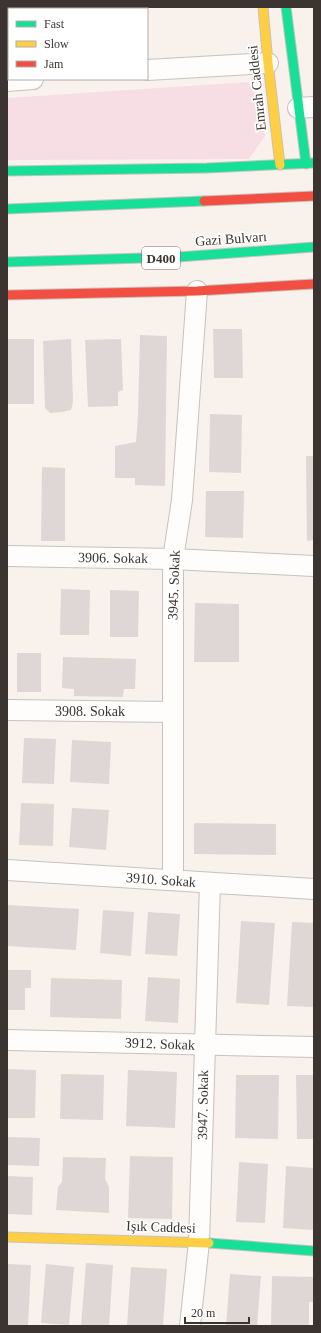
<svg xmlns="http://www.w3.org/2000/svg" width="321" height="1333" font-family="'Times New Roman',serif">
  <rect width="100%" height="100%" fill="#f9f1ec"/>
  <!-- green -->
  <path fill="#f7dee4" d="M 249,82 L 260,109 L 265,136 L 249,159 L 7,160 L 7,98 Z"/>
  <!-- building -->
  <g fill="#dfd7d5">
    <path d="M 213,329 L 242,329 L 243,378 L 214,378 Z"/>
    <path d="M 140,335 L 167,336 L 165,486 L 135,485 L 135,478 L 115,478 L 115,446 L 136,442 L 138,416 Z"/>
    <rect x="7" y="339" width="27" height="65"/>
    <path d="M 71,339 L 73,402 L 71,410 L 62,412 L 50,413 L 45,408 L 43,341 Z"/>
    <path d="M 121,339 L 123,390 L 118,392 L 118,406 L 88,407 L 85,340 Z"/>
    <path d="M 210,414 L 242,415 L 241,473 L 209,472 Z"/>
    <path d="M 306,456 L 314,456 L 314,540 L 307,541 Z"/>
    <path d="M 42,467 L 65,468 L 65,541 L 41,541 Z"/>
    <path d="M 206,491 L 244,491 L 243,538 L 205,537 Z"/>
    <path d="M 61,589 L 90,590 L 89,635 L 60,635 Z"/>
    <path d="M 110,590 L 139,591 L 138,637 L 110,637 Z"/>
    <path d="M 195,603 L 239,604 L 239,662 L 194,662 Z"/>
    <rect x="17" y="653" width="24" height="39"/>
    <path d="M 63,657 L 136,659 L 135,689 L 124,689 L 123,697 L 74,696 L 74,689 L 62,688 Z"/>
    <path d="M 24,738 L 56,739 L 54,784 L 22,783 Z"/>
    <path d="M 72,740 L 111,742 L 109,784 L 70,782 Z"/>
    <path d="M 21,803 L 54,804 L 53,846 L 19,845 Z"/>
    <path d="M 72,808 L 109,810 L 106,850 L 69,847 Z"/>
    <path d="M 194,823 L 276,824 L 276,855 L 194,854 Z"/>
    <path d="M 7,905 L 79,909 L 76,950 L 7,946 Z"/>
    <path d="M 103,910 L 134,912 L 131,956 L 100,953 Z"/>
    <path d="M 148,912 L 180,914 L 177,956 L 145,954 Z"/>
    <path d="M 241,921 L 275,923 L 269,1005 L 236,1003 Z"/>
    <path d="M 292,922 L 314,923 L 314,1007 L 287,1006 Z"/>
    <path d="M 7,970 L 31,970 L 31,988 L 25,988 L 25,1010 L 7,1010 Z"/>
    <path d="M 148,977 L 180,979 L 178,1023 L 145,1021 Z"/>
    <path d="M 51,978 L 122,980 L 121,1019 L 50,1017 Z"/>
    <path d="M 7,1069 L 36,1070 L 35,1118 L 7,1118 Z"/>
    <path d="M 128,1070 L 177,1072 L 175,1128 L 126,1126 Z"/>
    <path d="M 61,1074 L 104,1075 L 103,1120 L 60,1119 Z"/>
    <path d="M 236,1075 L 279,1075 L 278,1139 L 235,1138 Z"/>
    <path d="M 296,1075 L 314,1075 L 314,1139 L 297,1139 Z"/>
    <path d="M 7,1137 L 40,1138 L 39,1166 L 7,1165 Z"/>
    <path d="M 130,1156 L 173,1157 L 172,1219 L 128,1218 Z"/>
    <path d="M 63,1157 L 106,1158 L 105,1179 L 109,1187 L 109,1213 L 56,1210 L 58,1187 L 62,1182 Z"/>
    <path d="M 239,1162 L 268,1164 L 265,1223 L 236,1222 Z"/>
    <path d="M 286,1166 L 314,1168 L 314,1230 L 283,1228 Z"/>
    <path d="M 7,1176 L 33,1177 L 32,1215 L 7,1214 Z"/>
    <path d="M 86,1263 L 113,1265 L 109,1326 L 81,1326 Z"/>
    <path d="M 7,1264 L 31,1265 L 28,1326 L 7,1325 Z"/>
    <path d="M 46,1264 L 74,1267 L 69,1325 L 41,1323 Z"/>
    <path d="M 131,1267 L 167,1269 L 163,1326 L 127,1326 Z"/>
    <path d="M 230,1274 L 261,1276 L 257,1326 L 226,1326 Z"/>
    <path d="M 272,1276 L 314,1277 L 314,1302 L 309,1302 L 309,1326 L 271,1326 Z"/>
  </g>
  <g fill="none" stroke-linecap="round" stroke-linejoin="round">
    <!-- street casing -->
    <g stroke="#c8c1bc" stroke-width="22">
      <g id="street">
        <path d="M 147,70 L 268,63"/>
        <path d="M 7,81 L 33,79"/>
        <path d="M 298,108 L 314,107"/>
        <path d="M 7,556 L 173,559 L 314,566"/>
        <path d="M 7,710 L 173,712"/>
        <path d="M 7,870 L 314,889"/>
        <path d="M 173,880 L 173,559 L 182,500 L 197,291"/>
        <path d="M 7,1040 L 314,1047"/>
        <path d="M 190,1326 L 199,1242 L 210,883"/>
      </g>
    </g>
    <!-- fast casing -->
    <g stroke="#c8c1bc" stroke-width="11">
      <g id="fast">
        <path d="M 286,7 L 306,164"/>
        <path d="M 7,171 L 207,168 L 314,163"/>
        <path d="M 7,209 L 204,201"/>
        <path d="M 7,262 L 178,257 L 314,247"/>
        <path d="M 209,1243 L 314,1251"/>
      </g>
    </g>
    <!-- slow casing -->
    <g stroke="#c8c1bc" stroke-width="11">
      <g id="slow">
        <path d="M 263,7 L 268,63 L 280,165"/>
        <path d="M 7,1237 L 209,1243"/>
      </g>
    </g>
    <!-- jam casing -->
    <g stroke="#c8c1bc" stroke-width="11">
      <g id="jam">
        <path d="M 204,201 L 314,196"/>
        <path d="M 7,295 L 197,291 L 314,284"/>
      </g>
    </g>
    <!-- street -->
    <use href="#street" stroke="#fefdfc" stroke-width="20"/>
    <!-- fast -->
    <use href="#fast" stroke="#16e098" stroke-width="9"/>
    <!-- slow -->
    <use href="#slow" stroke="#ffcf43" stroke-width="9"/>
    <!-- jam -->
    <use href="#jam" stroke="#f24e42" stroke-width="9"/>
  </g>
  <g text-anchor="middle" dominant-baseline="central" stroke-width="3.5" stroke-linejoin="round" paint-order="stroke">
    <!-- shield labels -->
    <rect fill="#fff" stroke="#76716e" stroke-width="1" x="142" y="247" width="38" height="22" rx="3"/>
    <g font-size="13" font-weight="bold" fill="#3b3430">
      <text x="161" y="258">D400</text>
    </g>
    <!-- street labels -->
    <g font-size="14" fill="#3b3430" stroke="#fff">
      <text transform="translate(257 88) rotate(-96)">Emrah Caddesi</text>
      <text transform="translate(231 239) rotate(-4)">Gazi Bulvarı</text>
      <text transform="translate(113 558) rotate(1)">3906. Sokak</text>
      <text transform="translate(174 585) rotate(-88)">3945. Sokak</text>
      <text x="90" y="711">3908. Sokak</text>
      <text transform="translate(161 880) rotate(4)">3910. Sokak</text>
      <text transform="translate(160 1044) rotate(2)">3912. Sokak</text>
      <text transform="translate(203 1105) rotate(-89)">3947. Sokak</text>
      <text transform="translate(161 1227) rotate(2)">Işık Caddesi</text>
    </g>
  </g>
  <!-- border -->
  <rect width="321" height="1333" fill="none" stroke="#3b3430" stroke-width="16"/>
  <!-- legend -->
  <rect x="8" y="8" width="140" height="72" fill="#ffffff" stroke="#b1aeac"/>
  <rect x="16" y="21" width="20" height="6" fill="#16e098" stroke="#b1aeac"/>
  <text x="44" y="28" font-size="12" fill="#3b3430">Fast</text>
  <rect x="16" y="41" width="20" height="6" fill="#ffcf43" stroke="#b1aeac"/>
  <text x="44" y="48" font-size="12" fill="#3b3430">Slow</text>
  <rect x="16" y="61" width="20" height="6" fill="#f24e42" stroke="#b1aeac"/>
  <text x="44" y="68" font-size="12" fill="#3b3430">Jam</text>
  <!-- scale -->
  <path d="M185 1317v6h64v-6" fill="none" stroke="#3b3430" stroke-width="2"/>
  <text x="191" y="1317" font-size="12" fill="#3b3430" stroke="#ffffff" stroke-width="3" paint-order="stroke">20 m</text>
</svg>
